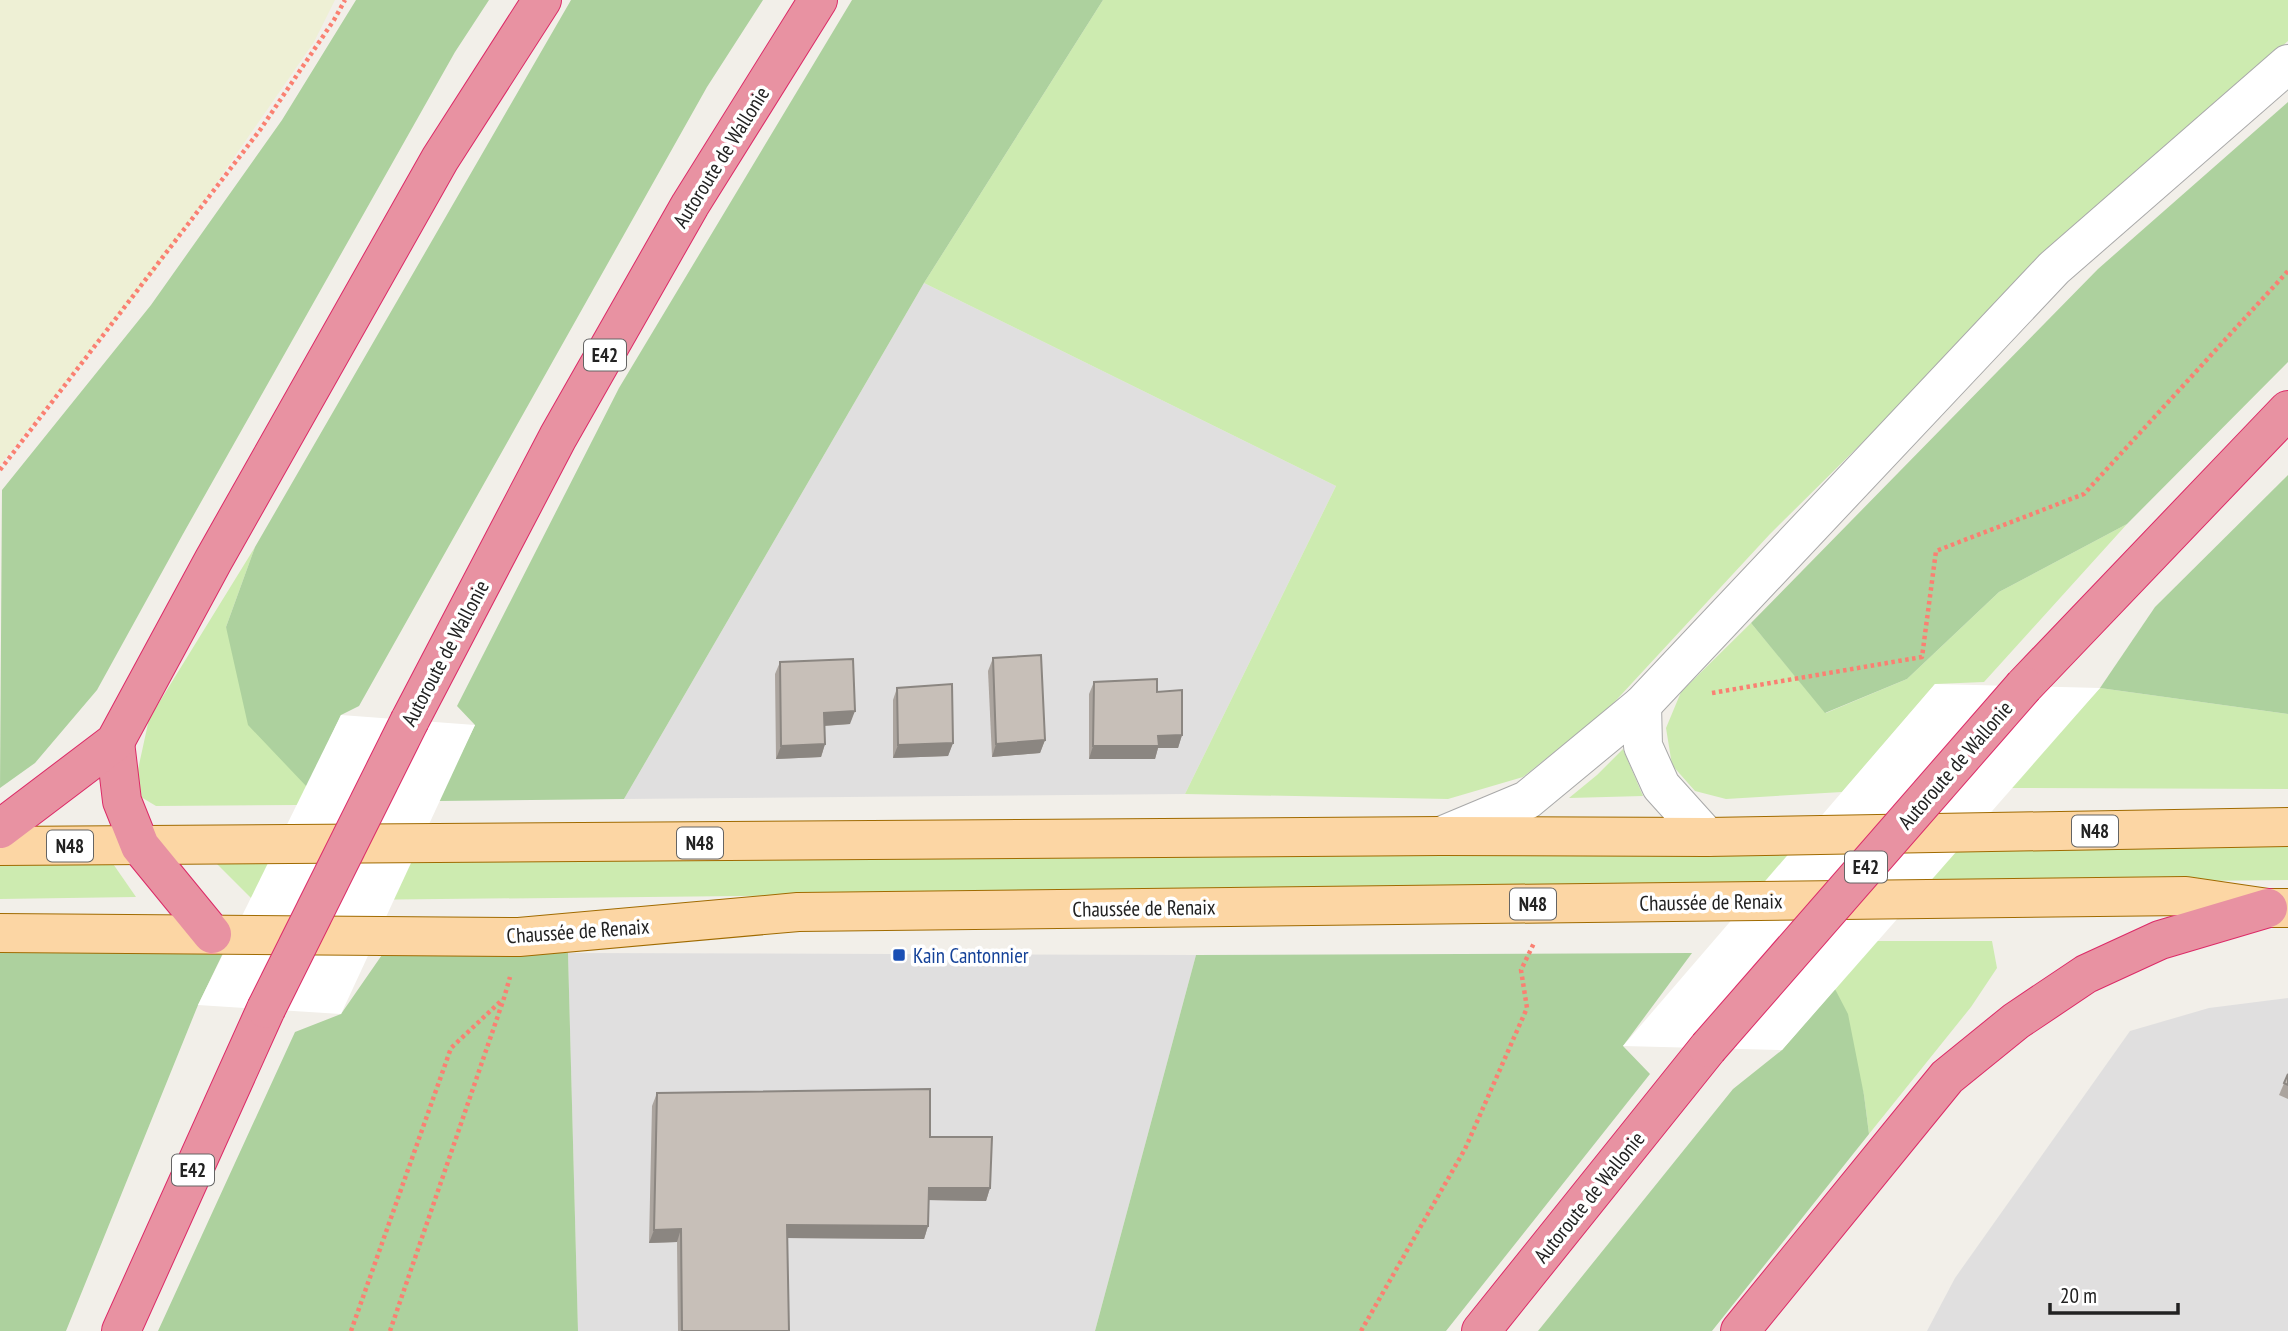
<svg xmlns="http://www.w3.org/2000/svg" width="2288" height="1331" font-family="'PT Sans Narrow',sans-serif">
  <rect width="100%" height="100%" fill="#f2efe9"/>
  <!-- residential -->
  <g fill="#e0dfdf">
    <path d="M 924,283 L 1336,486 L 1185,794 L 624,799 Z"/>
    <path d="M 568,953 L 1196,955 L 1095,1331 L 578,1331 Z"/>
    <path d="M 2288,998 L 2288,1331 L 1927,1331 L 1955,1278 L 2130,1031 L 2209,1008 Z"/>
  </g>
  <!-- farmland -->
  <path fill="#eef0d5" d="M 0,0 L 335,0 L 314,42 L 154,273 L 0,465 Z"/>
  <!-- grass -->
  <g fill="#cdebb0">
    <path d="M 1103,0 L 2288,0 L 2288,41 L 2086,221 L 1770,534 L 1608,709 L 1523,777 L 1448,799 L 1185,794 L 1336,486 L 924,283 Z"/>
    <path d="M 2127,524 L 1984,682 L 1935,684 L 1842,792 L 1726,799 L 1695,791 L 1672,765 L 1666,728 L 1681,692 L 1751,623 L 1826,713 L 1907,679 L 1999,592 Z"/>
    <path d="M 255,547 L 226,627 L 307,787 L 298,805 L 156,806 L 141,797 L 137,774 L 149,719 Z"/>
    <path d="M 2100,688 L 2288,714 L 2288,789 L 2009,788 Z"/>
    <path d="M 1623,749 L 1643,796 L 1569,798 L 1597,775 Z"/>
    <path d="M 2288,845 L 2288,880 L 254,901 L 212,859 Z"/>
    <path d="M 0,858 L 109,858 L 136,897 L 0,899 Z"/>
    <path d="M 1874,941 L 1992,941 L 1997,968 L 1971,1007 L 1869,1134 L 1864,1095 L 1835,989 Z"/>
  </g>
  <!-- forest -->
  <g fill="#add19e">
    <path d="M 356,0 L 489,0 L 455,52 L 183,534 L 97,690 L 35,763 L 0,788 L 2,490 L 151,305 L 282,120 Z"/>
    <path d="M 571,0 L 763,0 L 707,87 L 359,706 L 341,715 L 307,787 L 248,725 L 226,627 L 255,547 Z"/>
    <path d="M 852,0 L 1103,0 L 924,283 L 624,799 L 438,801 L 475,725 L 457,706 L 619,388 Z"/>
    <path d="M 2288,102 L 2288,362 L 2127,524 L 1999,592 L 1907,679 L 1825,713 L 1751,623 L 2098,269 Z"/>
    <path d="M 2288,475 L 2288,714 L 2100,688 L 2155,607 Z"/>
    <path d="M 224,951 L 198,1005 L 66,1331 L 0,1331 L 0,952 Z"/>
    <path d="M 384,952 L 568,953 L 578,1331 L 158,1331 L 295,1032 L 341,1014 Z"/>
    <path d="M 1692,953 L 1623,1046 L 1650,1074 L 1446,1331 L 1095,1331 L 1196,955 Z"/>
    <path d="M 1835,989 L 1848,1014 L 1864,1095 L 1869,1134 L 1712,1331 L 1538,1331 L 1733,1089 L 1782,1050 Z"/>
  </g>
  <!-- pier -->
  <g fill="#fff">
    <path d="M 1935,684 L 2100,688 L 1782,1050 L 1623,1046 Z"/>
    <path d="M 341,715 L 475,725 L 341,1014 L 198,1005 Z"/>
  </g>
  <g fill="none" stroke-linecap="round" stroke-linejoin="round">
    <!-- street casing -->
    <g stroke="#a9a9a9" stroke-width="40">
      <g id="street">
        <path d="M 1642,705 L 2054,268 L 2288,64"/>
        <path d="M 1441,836 L 1527,800 L 1642,705 L 1643,746 L 1661,786 L 1707,837"/>
      </g>
    </g>
    <!-- primary casing -->
    <g stroke="#a06b00" stroke-width="40">
      <g id="primary">
        <path d="M 0,846 L 1441,836 L 1707,837 L 2288,827"/>
        <path d="M 0,933 L 519,937 L 798,912 L 2186,896 L 2268,908 L 2288,908"/>
      </g>
    </g>
    <!-- highway casing -->
    <g stroke="#dc2a67" stroke-width="40">
      <g id="highway">
        <path d="M 2024,686 L 2288,410"/>
        <path d="M 410,720 L 558,437 L 690,205 L 818,0"/>
        <path d="M 115,742 L 122,801 L 140,846 L 212,934"/>
        <path d="M 0,829 L 115,742 L 213,561 L 440,159 L 542,0"/>
        <path d="M 121,1331 L 266,1009"/>
        <path d="M 1481,1331 L 1708,1048"/>
        <path d="M 1740,1331 L 1947,1077 L 2016,1021 L 2086,974 L 2160,940 L 2268,908"/>
      </g>
    </g>
    <!-- path -->
    <g stroke="#fa8072" stroke-width="4.5" stroke-dasharray="3.5 3.5" stroke-linecap="butt">
      <path d="M 0,470 L 260,130 L 334,20 L 345,0"/>
      <path d="M 1712,693 L 1922,657 L 1936,551 L 2084,494 L 2288,271"/>
      <path d="M 351,1331 L 451,1048 L 502,1000"/>
      <path d="M 390,1331 L 504,998 L 510,977"/>
      <path d="M 1361,1331 L 1465,1149 L 1527,1008 L 1521,970 L 1534,943"/>
    </g>
    <!-- street -->
    <use href="#street" stroke="#fff" stroke-width="38"/>
    <!-- primary -->
    <use href="#primary" stroke="#fcd6a4" stroke-width="38"/>
    <!-- highway -->
    <use href="#highway" stroke="#e892a2" stroke-width="38"/>
    <!-- highway-bridge casing -->
    <g stroke="#dc2a67" stroke-width="40" stroke-linecap="butt">
      <g id="highway-bridge">
        <path d="M 266,1009 L 410,720"/>
        <path d="M 1708,1048 L 2024,686"/>
      </g>
    </g>
    <!-- highway-bridge -->
    <use href="#highway-bridge" stroke="#e892a2" stroke-width="38"/>
  </g>
  <!-- wall -->
  <g fill="#aba49e">
    <path d="M 993,658 L 1045,740 L 1040,753 L 992,757 L 988,671 Z"/>
    <path d="M 780,662 L 850,724 L 825,726 L 825,744 L 821,757 L 776,759 L 775,674 Z"/>
    <path d="M 1094,682 L 1157,692 L 1182,735 L 1178,748 L 1158,748 L 1155,759 L 1089,759 L 1089,694 Z"/>
    <path d="M 897,688 L 953,743 L 948,756 L 893,758 L 893,700 Z"/>
    <path d="M 2288,1074 L 2288,1099 L 2279,1095 Z"/>
    <path d="M 657,1093 L 930,1137 L 990,1188 L 986,1201 L 929,1200 L 928,1226 L 924,1239 L 787,1238 L 789,1331 L 678,1331 L 677,1242 L 649,1243 L 652,1106 Z"/>
  </g>
  <!-- shaded-wall -->
  <g fill="#8b8681">
    <path d="M 855,711 L 850,724 L 820,726 L 824,713 Z"/>
    <path d="M 1182,735 L 1178,748 L 1158,748 L 1155,759 L 1089,759 L 1093,746 L 1158,736 Z"/>
    <path d="M 1045,740 L 1040,753 L 992,757 L 996,744 Z"/>
    <path d="M 953,743 L 948,756 L 893,758 L 898,745 Z"/>
    <path d="M 825,744 L 821,757 L 776,759 L 781,746 Z"/>
    <path d="M 929,1188 L 990,1188 L 986,1201 L 925,1200 Z"/>
    <path d="M 787,1225 L 928,1226 L 924,1239 L 782,1238 Z"/>
    <path d="M 681,1229 L 677,1242 L 649,1243 L 654,1230 Z"/>
  </g>
  <!-- building -->
  <g fill="#c7bfb8" stroke="#8b8681" stroke-width="2">
    <path d="M 1041,655 L 1045,740 L 996,744 L 993,658 Z"/>
    <path d="M 853,659 L 855,711 L 824,713 L 825,744 L 781,746 L 780,662 Z"/>
    <path d="M 1157,679 L 1157,692 L 1182,690 L 1182,735 L 1158,736 L 1159,746 L 1093,746 L 1094,682 Z"/>
    <path d="M 952,684 L 953,743 L 898,745 L 897,688 Z"/>
    <path d="M 2288,1074 L 2288,1085 L 2284,1083 Z"/>
    <path d="M 930,1089 L 930,1137 L 992,1137 L 990,1188 L 929,1188 L 928,1226 L 787,1225 L 789,1331 L 682,1331 L 681,1229 L 654,1230 L 657,1093 Z"/>
  </g>
  <!-- markers -->
  <rect fill="#1a4fb4" stroke="#fff" stroke-width="2.5" x="892" y="948" width="14" height="14" rx="3.5"/>
  <g text-anchor="middle" dominant-baseline="central" stroke-width="7" stroke-linejoin="round" paint-order="stroke">
    <!-- shield labels -->
    <g fill="#fff" stroke="#646464" stroke-width="2">
      <rect x="584" y="339.5" width="42" height="31" rx="5"/>
      <rect x="2072" y="815.5" width="46" height="31" rx="5"/>
      <rect x="677" y="827.5" width="46" height="31" rx="5"/>
      <rect x="47" y="830.5" width="46" height="31" rx="5"/>
      <rect x="1845" y="851.5" width="42" height="31" rx="5"/>
      <rect x="1510" y="888.5" width="46" height="31" rx="5"/>
      <rect x="172" y="1154.5" width="42" height="31" rx="5"/>
    </g>
    <g font-size="19" font-weight="bold" fill="#222">
      <text x="605" y="355">E42</text>
      <text x="2095" y="831">N48</text>
      <text x="700" y="843">N48</text>
      <text x="70" y="846">N48</text>
      <text x="1866" y="867">E42</text>
      <text x="1533" y="904">N48</text>
      <text x="193" y="1170">E42</text>
    </g>
    <!-- street labels -->
    <g font-size="21" fill="#222" stroke="#fff">
      <text transform="translate(721 157) rotate(-58)">Autoroute de Wallonie</text>
      <text transform="translate(445 653) rotate(-62)">Autoroute de Wallonie</text>
      <text transform="translate(1955 765) rotate(-49)">Autoroute de Wallonie</text>
      <text transform="translate(1711 902) rotate(-1)">Chaussée de Renaix</text>
      <text transform="translate(1144 908) rotate(-1)">Chaussée de Renaix</text>
      <text transform="translate(578 931) rotate(-4)">Chaussée de Renaix</text>
      <text transform="translate(1589 1197) rotate(-51)">Autoroute de Wallonie</text>
    </g>
    <!-- transit labels -->
    <g font-size="21" fill="#164399" stroke="#fff" text-anchor="start">
      <text x="913" y="955">Kain Cantonnier</text>
    </g>
  </g>
  <!-- scale -->
  <path d="M2050 1303v10h128v-10" fill="none" stroke="#222222" stroke-width="3.5"/>
  <text x="2060" y="1303" font-size="21" fill="#222222" stroke="#ffffff" stroke-width="5" paint-order="stroke">20 m</text>
</svg>
